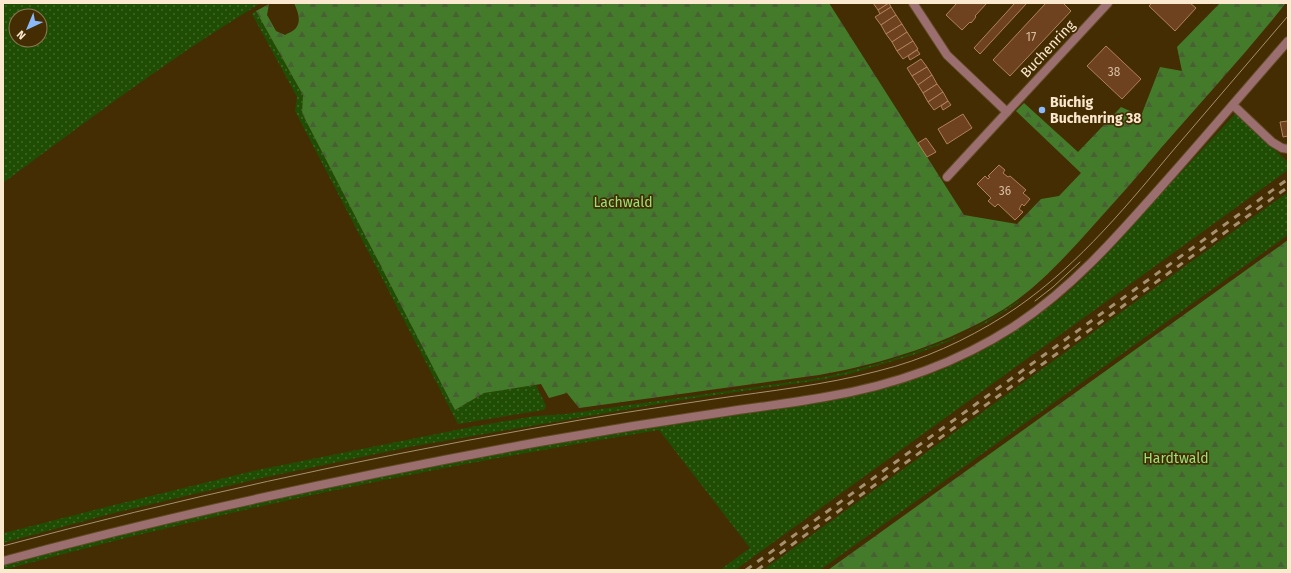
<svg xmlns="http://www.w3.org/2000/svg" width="1291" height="573" font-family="'Fira Sans',sans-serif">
  <defs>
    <pattern id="grass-dots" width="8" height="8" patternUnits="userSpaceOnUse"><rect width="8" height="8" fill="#1f4d04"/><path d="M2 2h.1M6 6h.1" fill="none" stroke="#406728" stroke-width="1.8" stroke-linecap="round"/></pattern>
    <pattern id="forest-firs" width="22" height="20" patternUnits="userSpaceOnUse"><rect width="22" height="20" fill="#447b2b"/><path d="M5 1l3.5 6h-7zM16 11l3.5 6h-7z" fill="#486034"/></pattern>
  </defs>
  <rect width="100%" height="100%" fill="#442d03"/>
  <!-- grass -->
  <g fill="url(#grass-dots)" fill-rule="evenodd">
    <path d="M 3,3 L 261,3 C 171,57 87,121 3,183 ZM 16,16 L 40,16 L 40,40 L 16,40 Z"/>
    <path d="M 256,11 L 303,95 L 302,113 L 455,410 L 484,393 L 536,385 L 546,406 L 544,410 L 458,424 L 295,111 L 297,97 L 252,14 Z"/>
    <path d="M 1236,113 L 1288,162 L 1288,170 L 735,570 L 720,570 L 750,548 L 659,430 C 439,466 219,511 3,570 L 3,566 L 80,543 L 262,501 L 413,470 L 537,445 L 825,402 C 873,391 920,381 964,360 C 999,343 1031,322 1061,298 C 1095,269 1124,234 1154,202 C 1181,172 1209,142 1236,113 Z"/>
    <path d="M 1288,192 L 1288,235 L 820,570 L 763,570 Z"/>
    <path d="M 1018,301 L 1019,302 L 986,323 L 947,342 L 913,355 L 849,374 L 820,380 L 681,400 L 409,447 L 257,479 L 110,514 L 3,543 L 3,533 L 12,531 L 110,506 L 253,471 L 471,427 L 535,416 L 566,414 L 819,378 C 857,370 893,360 929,347 C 942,342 956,338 969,331 C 986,322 1002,312 1018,301 Z"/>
  </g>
  <!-- forest -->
  <g fill="url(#forest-firs)">
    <path d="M 294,3 L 829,3 L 964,215 L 1017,224 L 1041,199 L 1059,196 L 1081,173 L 1016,111 L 1024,103 L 1078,152 L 1121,107 L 1141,116 L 1160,67 L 1182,71 L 1177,47 L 1220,3 L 1286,3 C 1246,53 1203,100 1161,148 C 1139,175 1115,201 1092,227 C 1066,256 1037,288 1004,309 C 949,343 882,364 819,375 L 579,408 L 567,393 L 549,398 L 541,384 L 484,393 L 455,410 L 302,113 L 303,95 L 256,11 L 269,4 L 267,15 L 276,31 L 285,35 C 288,33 294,31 296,28 C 302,20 297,10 294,3 Z"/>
    <path d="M 1288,240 L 1288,570 L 828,570 Z"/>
  </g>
  <!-- building -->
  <g fill="#6e421e" stroke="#b1805c">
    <path d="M 873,3 L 889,3 L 878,10 Z"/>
    <path d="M 889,3 L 891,7 L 880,14 L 878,10 Z"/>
    <path d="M 957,3 L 987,3 L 975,16 L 976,17 L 971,23 L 970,22 L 962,30 L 946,15 Z"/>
    <path d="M 1015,3 L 1027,3 L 980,54 L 974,48 Z"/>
    <path d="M 1046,3 L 1063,3 L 1071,11 L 1010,76 L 993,60 Z"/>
    <path d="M 1152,3 L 1190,3 L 1196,8 L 1175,31 L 1149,6 Z"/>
    <path d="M 891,7 L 896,15 L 881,25 L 875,17 Z"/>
    <path d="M 896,15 L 902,24 L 886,34 L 881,25 Z"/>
    <path d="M 902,24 L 907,32 L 892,42 L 886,34 Z"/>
    <path d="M 907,32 L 913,41 L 897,51 L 892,42 Z"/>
    <path d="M 913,41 L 918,49 L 903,59 L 897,51 Z"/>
    <path d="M 1106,46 L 1141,79 L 1122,99 L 1087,66 Z"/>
    <path d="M 917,50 L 920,54 L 910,60 L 908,56 Z"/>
    <path d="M 921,59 L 927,67 L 912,76 L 907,68 Z"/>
    <path d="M 927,67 L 932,75 L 918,85 L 912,76 Z"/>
    <path d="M 932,75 L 937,84 L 923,93 L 918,85 Z"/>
    <path d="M 937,84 L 943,92 L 928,102 L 923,93 Z"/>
    <path d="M 943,92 L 948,101 L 934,110 L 928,102 Z"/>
    <path d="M 948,101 L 951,105 L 943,110 L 941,106 Z"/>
    <path d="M 963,114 L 972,128 L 947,144 L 938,129 Z"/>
    <path d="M 1288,121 L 1288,136 L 1283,137 L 1280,122 Z"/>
    <path d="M 926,138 L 936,152 L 927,157 L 918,143 Z"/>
    <path d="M 999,165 L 1005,170 L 1003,173 L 1008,177 L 1010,176 L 1026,190 L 1023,193 L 1030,199 L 1024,206 L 1022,204 L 1019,209 L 1023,212 L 1015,220 L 998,204 L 995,207 L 988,201 L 991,198 L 977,184 L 985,176 L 988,179 L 990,177 L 988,176 Z"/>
  </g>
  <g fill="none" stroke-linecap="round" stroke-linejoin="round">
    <!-- minor casing -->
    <g stroke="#614b24" stroke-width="10">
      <g id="minor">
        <path d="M 913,3 L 947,55 L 1007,112 L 1108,3"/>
        <path d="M 1233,105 L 1272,142 L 1282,148 L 1288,149"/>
        <path d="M 947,177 L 1007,112"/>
      </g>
    </g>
    <!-- tertiary casing -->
    <g stroke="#614b24" stroke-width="10">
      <path id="tertiary" d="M 3,561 C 180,513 359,475 539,442 C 601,431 663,421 725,412 C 758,407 792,403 825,397 C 891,386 957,363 1013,327 C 1070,290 1115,239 1160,188 C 1203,140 1245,90 1288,41"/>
    </g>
    <!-- minor -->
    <use href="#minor" stroke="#9b6f70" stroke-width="8"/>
    <!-- tertiary -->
    <use href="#tertiary" stroke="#9b6f70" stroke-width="8"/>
    <!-- tram -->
    <g stroke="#a5906f" stroke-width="1">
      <path d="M 1035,301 L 1053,287 L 1080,262"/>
      <path d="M 3,546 C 178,499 356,460 535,428 C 594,417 654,408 714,399 C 769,391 825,385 878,371 C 923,360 966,340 1004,316 C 1070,274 1121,213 1170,154 C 1209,108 1249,62 1288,16"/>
    </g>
    <!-- rail -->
    <g stroke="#a5906f" stroke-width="3" stroke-dasharray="7 7" stroke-linecap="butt">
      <path d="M 746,570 L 1288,179"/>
      <path d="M 757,570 L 1288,187"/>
    </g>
  </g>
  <!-- markers -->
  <circle fill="#8bbafc" stroke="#442d03" stroke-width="1.5" cx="1042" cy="110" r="4"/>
  <g text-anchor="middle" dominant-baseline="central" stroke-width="3.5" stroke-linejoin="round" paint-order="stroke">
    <!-- number labels -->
    <g font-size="12" fill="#d8bfa3">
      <text x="1031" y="37">17</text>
      <text x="1114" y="72">38</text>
      <text x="1005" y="191">36</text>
    </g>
    <!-- street labels -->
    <g font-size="14" fill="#fbe9cf" stroke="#442d03">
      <text transform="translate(1048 49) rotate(-47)">Buchenring</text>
    </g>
    <!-- poi labels -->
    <g font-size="14" font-weight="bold" fill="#fbe9cf" stroke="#442d03" text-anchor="start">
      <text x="1050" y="102">Büchig<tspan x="1050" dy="16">Buchenring 38</tspan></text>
    </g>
    <!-- park labels -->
    <g font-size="14" fill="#98e379" stroke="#442d03">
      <text x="623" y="202">Lachwald</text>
      <text x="1176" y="458">Hardtwald</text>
    </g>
  </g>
  <!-- border -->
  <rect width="1291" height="573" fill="none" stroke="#fbe9cf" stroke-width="8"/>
  <!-- north arrow -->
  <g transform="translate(28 28) rotate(224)"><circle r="19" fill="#442d03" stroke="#8d7855"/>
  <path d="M0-3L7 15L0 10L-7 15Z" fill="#8bbafc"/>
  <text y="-6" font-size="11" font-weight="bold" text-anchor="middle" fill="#fbe9cf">N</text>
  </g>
</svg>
